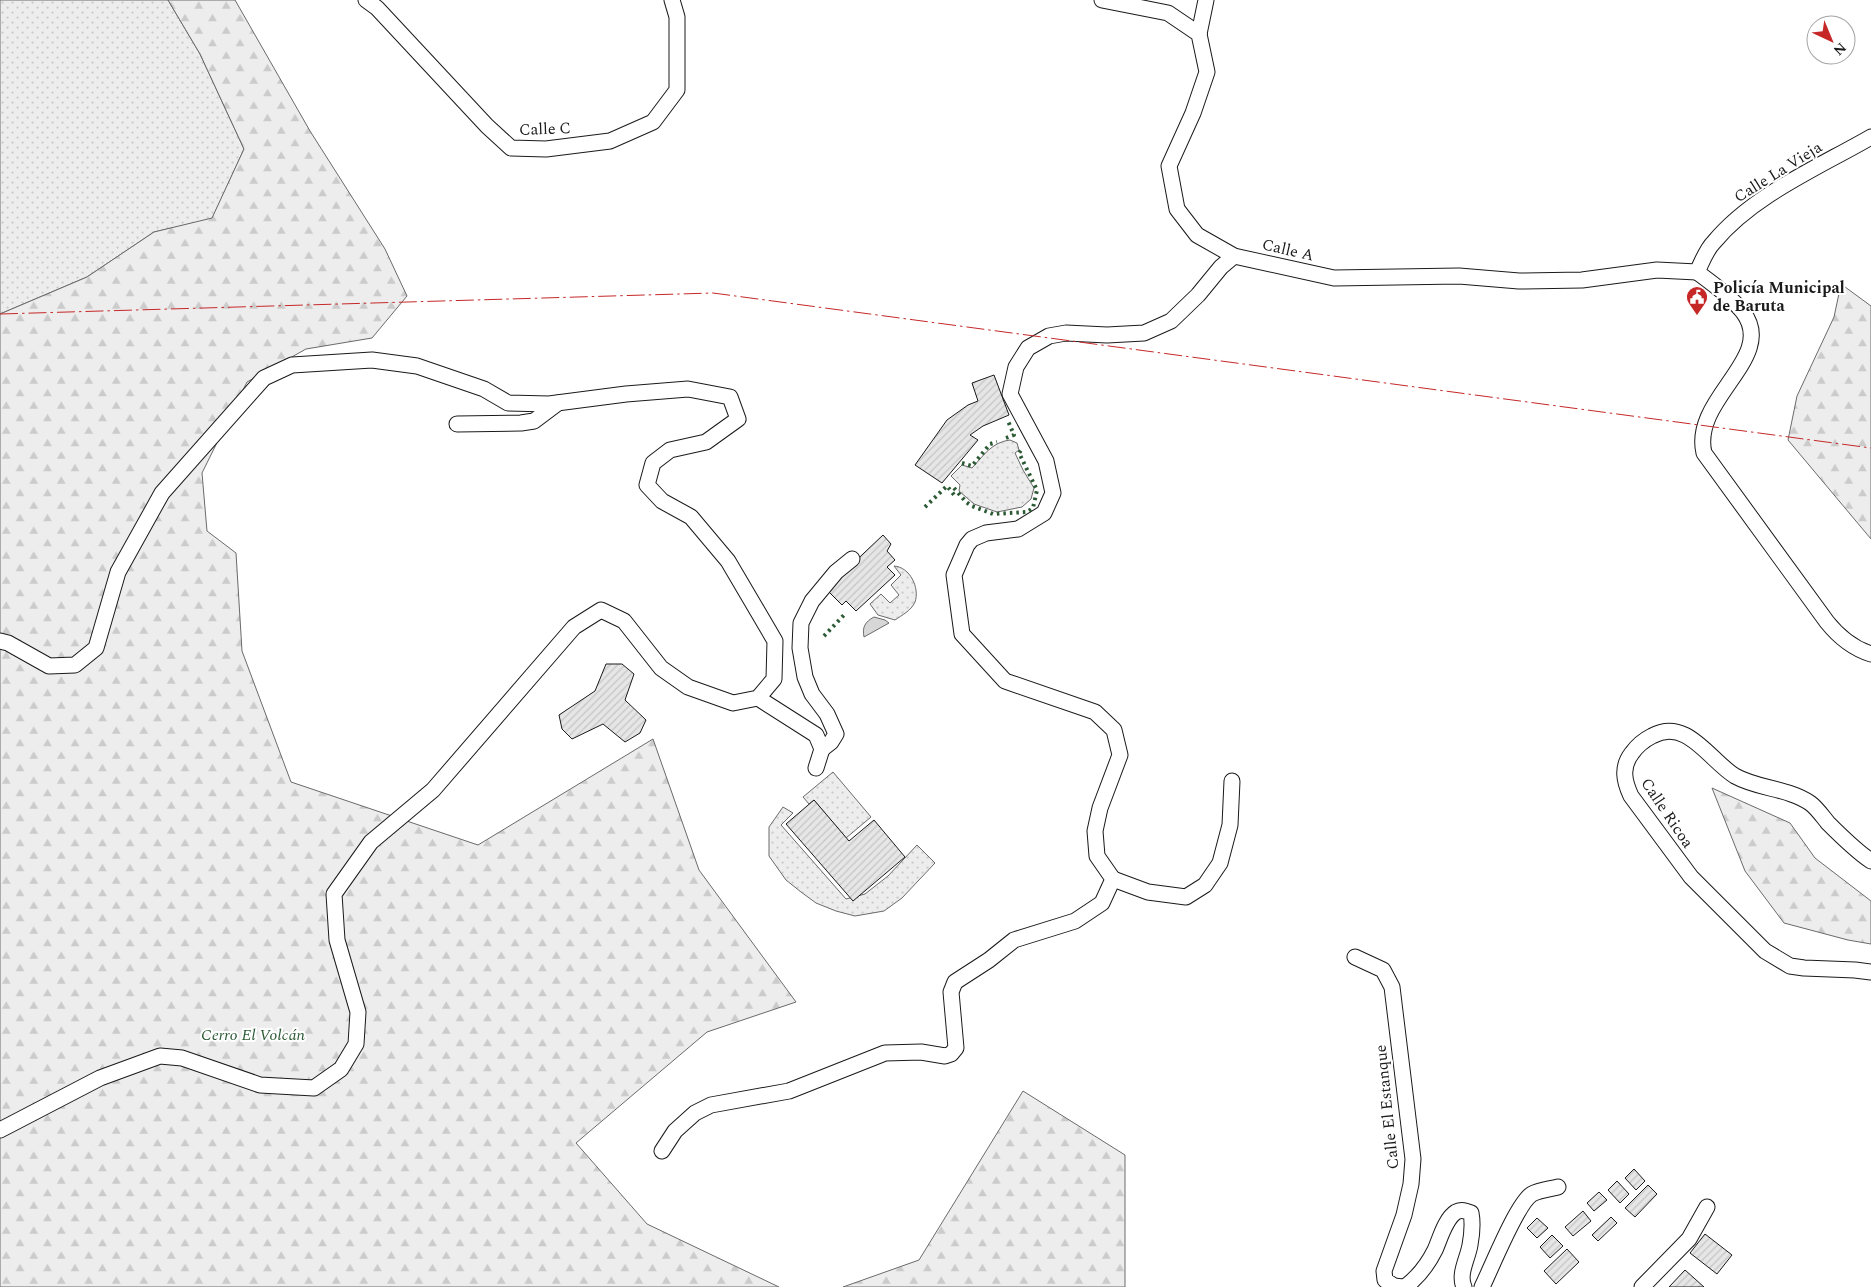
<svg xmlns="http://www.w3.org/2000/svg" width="1871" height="1287" font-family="Spectral,serif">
  <defs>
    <pattern id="grass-dots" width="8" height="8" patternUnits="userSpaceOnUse" patternTransform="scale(1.25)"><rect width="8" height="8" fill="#ededed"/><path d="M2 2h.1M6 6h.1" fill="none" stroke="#cbcbcb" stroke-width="1.8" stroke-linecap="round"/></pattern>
    <pattern id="forest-firs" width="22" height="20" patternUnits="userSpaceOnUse" patternTransform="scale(1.25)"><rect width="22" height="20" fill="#ededed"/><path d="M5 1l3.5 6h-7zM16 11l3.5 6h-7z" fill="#cbcbcb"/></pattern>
    <pattern id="building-hatch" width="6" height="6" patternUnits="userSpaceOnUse" patternTransform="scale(1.25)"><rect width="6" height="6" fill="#e6e6e6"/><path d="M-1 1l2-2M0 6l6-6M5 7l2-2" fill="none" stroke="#c5c5c5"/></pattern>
  </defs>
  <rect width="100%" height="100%" fill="#fff"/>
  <!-- grass -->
  <g fill="url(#grass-dots)" stroke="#6a6a6a">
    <path d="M 0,0 L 168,0 L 200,54 L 244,149 L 212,219 L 154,232 L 87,277 L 0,314 Z"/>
    <path d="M 1010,440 L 1017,443 L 1019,450 L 1015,453 L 1023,470 L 1034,488 L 1031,499 L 1022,507 L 997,512 L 974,504 L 959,491 L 960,485 L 951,476 L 962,465 L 972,468 C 983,456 992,442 1010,440 Z"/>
    <path d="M 894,566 C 910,567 920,588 915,602 C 911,611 902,615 895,620 L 878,615 L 870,604 L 881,594 L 890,603 L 899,595 L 891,585 L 901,575 Z"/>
    <path d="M 833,772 L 871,817 L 846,838 L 814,800 L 809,804 L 803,797 Z"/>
    <path d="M 783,807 L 793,813 L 781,825 L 846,899 L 865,894 L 888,876 L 917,845 L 935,863 L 902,898 L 884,911 L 855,916 L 836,911 L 816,903 L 801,892 L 786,880 L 769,856 L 769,827 Z"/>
  </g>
  <!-- forest -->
  <g fill="url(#forest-firs)" stroke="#6a6a6a">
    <path d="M 168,0 L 235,0 L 310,131 L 385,249 L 407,296 L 372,338 L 306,349 L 247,382 L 202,473 L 207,531 L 236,553 L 242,651 L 291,782 L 478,845 L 653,739 L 699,870 L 796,1002 L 707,1032 L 576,1143 L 647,1224 L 779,1287 L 0,1287 L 0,314 L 87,277 L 154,232 L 212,218 L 244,149 L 200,54 Z"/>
    <path d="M 1841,284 L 1871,306 L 1871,539 L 1788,440 L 1797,396 L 1834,317 Z"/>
    <path d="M 1712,788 L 1790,823 L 1815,858 L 1871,901 L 1871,944 L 1848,940 L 1784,923 L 1745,871 Z"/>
    <path d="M 1023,1091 L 1125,1155 L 1125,1287 L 843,1287 L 919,1260 Z"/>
  </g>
  <!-- water -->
  <path fill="#d7d7d7" stroke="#6a6a6a" d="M 874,617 L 885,620 L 889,623 L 864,637 C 862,627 865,622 874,617 Z"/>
  <!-- building -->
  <g fill="url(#building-hatch)" stroke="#1a1a1a">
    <path d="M 994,375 L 1009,415 L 983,426 L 970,435 L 978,440 L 942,483 L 915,465 L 947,420 L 968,405 L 978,401 L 972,383 Z"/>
    <path d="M 883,535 L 891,544 L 887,551 L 895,560 L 887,567 L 895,575 L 856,611 L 846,601 L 842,605 L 826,589 Z"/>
    <path d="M 606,664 L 622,664 L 634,674 L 625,700 L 646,720 L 640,733 L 625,742 L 603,724 L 572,739 L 562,729 L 559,715 L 595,691 Z"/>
    <path d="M 814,800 L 849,841 L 874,820 L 905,857 L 853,901 L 786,824 Z"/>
    <path d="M 1634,1169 L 1645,1181 L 1636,1190 L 1625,1178 Z"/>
    <path d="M 1617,1181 L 1629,1194 L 1620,1203 L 1608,1190 Z"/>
    <path d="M 1648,1185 L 1657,1194 L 1635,1217 L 1625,1208 Z"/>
    <path d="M 1599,1192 L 1607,1200 L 1594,1211 L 1587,1203 Z"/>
    <path d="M 1583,1211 L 1591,1221 L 1573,1236 L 1565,1227 Z"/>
    <path d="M 1611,1217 L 1617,1223 L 1598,1241 L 1592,1235 Z"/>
    <path d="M 1537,1218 L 1548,1228 L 1537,1238 L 1527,1228 Z"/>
    <path d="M 1705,1234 L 1732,1255 L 1717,1274 L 1690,1253 Z"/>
    <path d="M 1552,1235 L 1563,1246 L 1550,1258 L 1540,1247 Z"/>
    <path d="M 1567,1249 L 1579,1262 L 1556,1284 L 1544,1271 Z"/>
    <path d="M 1685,1270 L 1704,1287 L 1669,1287 Z"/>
  </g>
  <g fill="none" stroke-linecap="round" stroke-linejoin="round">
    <!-- street casing -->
    <g stroke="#1a1a1a" stroke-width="17">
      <g id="street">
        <path d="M 366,0 L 377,8 L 487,126 L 511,148 L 546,149 L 610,141 L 653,122 L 677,90 L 677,17 L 672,0"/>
        <path d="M 1102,0 L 1168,13 L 1199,34 L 1207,72 L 1193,113 L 1169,166 L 1177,209 L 1197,235 L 1234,256 L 1334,278 L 1459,276 L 1519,281 L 1582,280 L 1657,270 L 1697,272"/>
        <path d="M 1199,34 L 1206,0"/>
        <path d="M 1697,272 C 1713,284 1730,296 1743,312 C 1778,358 1691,398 1704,453 L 1827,622 C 1839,637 1852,648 1871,654"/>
        <path d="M 1697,272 C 1702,262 1706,250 1714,242 C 1753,195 1819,167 1871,137"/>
        <path d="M 457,424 L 521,423 L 534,421 L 558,403"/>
        <path d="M 0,641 L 8,643 L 49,666 L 75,665 L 96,648 L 118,572 L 162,493 L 264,378 L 292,365 L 372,360 L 417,366 L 484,389 L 508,403 L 549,404 L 626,394 L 688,389 L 730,397 L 738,419 L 706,442 L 670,450 L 653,463 L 647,485 L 662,501 L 691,517 L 728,561 L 775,641 L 774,679 L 758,698 L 733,703 L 688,687 L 661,668 L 624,621 L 601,610 L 574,627 L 433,790 L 371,842 L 334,894 L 337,940 L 358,1012 L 356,1044 L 341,1069 L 314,1088 L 260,1085 L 182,1058 L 160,1056 L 100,1078 L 0,1130"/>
        <path d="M 758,698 L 816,735 L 822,749 L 816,768"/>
        <path d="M 822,749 L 831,742 L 836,734 L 827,714 L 812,694 L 805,677 L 800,648 L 801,623 L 812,601 L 836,572 L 852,559"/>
        <path d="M 1871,861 C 1856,851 1841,836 1828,823 C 1823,817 1817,808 1810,803 C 1788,788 1758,789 1735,776 C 1709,760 1687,717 1652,736 C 1644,740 1637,746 1632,753 C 1621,767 1624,781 1631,796 L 1691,877 L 1765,951 L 1790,966 L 1804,968 L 1855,970 L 1871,972"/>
        <path d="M 1113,879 L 1148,892 L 1186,897 L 1205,885 L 1220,863 L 1230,825 L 1232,781"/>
        <path d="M 1355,957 L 1383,970 L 1392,987 L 1413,1159 L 1411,1184 L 1404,1215 L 1384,1271 L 1385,1280 L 1394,1286 L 1403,1287"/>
        <path d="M 662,1151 L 675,1131 L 695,1113 L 711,1105 L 789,1091 L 885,1053 L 921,1052 L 945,1056 L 951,1054 L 956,1048 L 951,992 L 955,982 L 989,960 L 1014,940 L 1075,921 L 1102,903 L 1113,879 L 1097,856 L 1095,831 L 1100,808 L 1120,755 L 1114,730 L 1095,712 L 1005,681 L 962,634 L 954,575 L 967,545 L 972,539 L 986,533 L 1018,529 L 1044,513 L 1053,493 L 1046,461 L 1010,394 L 1016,367 L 1028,348 L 1049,336 L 1066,333 L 1107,335 L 1144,333 L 1171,321 L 1198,295 L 1221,267 L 1234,256"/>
        <path d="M 1405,1287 C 1417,1278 1428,1264 1435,1250 C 1440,1239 1445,1219 1456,1212 C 1461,1209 1466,1211 1471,1213 C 1473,1223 1472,1234 1470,1245 C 1468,1258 1458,1274 1464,1287"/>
        <path d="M 1482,1287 C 1491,1269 1517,1203 1532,1194 C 1539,1190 1550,1189 1558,1187"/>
        <path d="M 1642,1287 L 1689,1239 L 1707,1207"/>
      </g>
    </g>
    <!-- street -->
    <use href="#street" stroke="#fff" stroke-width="15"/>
    <!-- hedge -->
    <g stroke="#2b5a34" stroke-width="4" stroke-dasharray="2.5 4" stroke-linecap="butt">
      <path d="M 1006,438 L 1014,435 L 1008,421"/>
      <path d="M 962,463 L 972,466 L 990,444 L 997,442"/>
      <path d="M 954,488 L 966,502 L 972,506 L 993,514 L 1027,512 L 1033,508 L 1037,490 L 1019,453 L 1022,449"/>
      <path d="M 925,507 L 947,486 L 955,496"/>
      <path d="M 824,636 L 845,614"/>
    </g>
    <!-- power -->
    <path stroke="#c62828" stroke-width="1" stroke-dasharray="18 4 2.5 4" stroke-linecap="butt" d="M 0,314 L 713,293 L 1871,448"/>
  </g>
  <!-- icons -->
  <defs>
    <g id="civic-pin" transform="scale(1.125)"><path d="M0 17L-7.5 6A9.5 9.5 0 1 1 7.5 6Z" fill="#c62828" stroke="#fff"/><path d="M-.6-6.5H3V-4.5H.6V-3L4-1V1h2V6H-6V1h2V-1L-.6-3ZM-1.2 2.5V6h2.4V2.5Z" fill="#fff"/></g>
  </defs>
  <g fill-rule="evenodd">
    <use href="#civic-pin" x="1697" y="297"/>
  </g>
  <g text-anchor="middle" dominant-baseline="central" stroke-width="4" stroke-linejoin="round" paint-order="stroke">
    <!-- street labels -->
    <g font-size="16" fill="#1a1a1a" stroke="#fff">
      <text transform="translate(545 129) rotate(-2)">Calle C</text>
      <text transform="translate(1778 172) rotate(-32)">Calle La Vieja</text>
      <text transform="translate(1288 250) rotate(13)">Calle A</text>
      <text transform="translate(1667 813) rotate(56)">Calle Ricoa</text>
      <text transform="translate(1387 1107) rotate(-96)">Calle El Estanque</text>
    </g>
    <!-- poi labels -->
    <g font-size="16" font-weight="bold" fill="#1a1a1a" stroke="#fff" text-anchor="start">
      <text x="1713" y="288">Policía Municipal<tspan x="1713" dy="18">de Baruta</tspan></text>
    </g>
    <!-- park labels -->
    <g font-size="16" font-style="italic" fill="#2b5a34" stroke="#fff">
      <text x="253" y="1035">Cerro El Volcán</text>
    </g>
  </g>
  <!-- north arrow -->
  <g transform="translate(1831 40) rotate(136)"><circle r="24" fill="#ffffff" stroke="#a3a3a3"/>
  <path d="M0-4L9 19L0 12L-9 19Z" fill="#c62828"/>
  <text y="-8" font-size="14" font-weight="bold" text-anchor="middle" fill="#1a1a1a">N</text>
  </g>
</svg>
